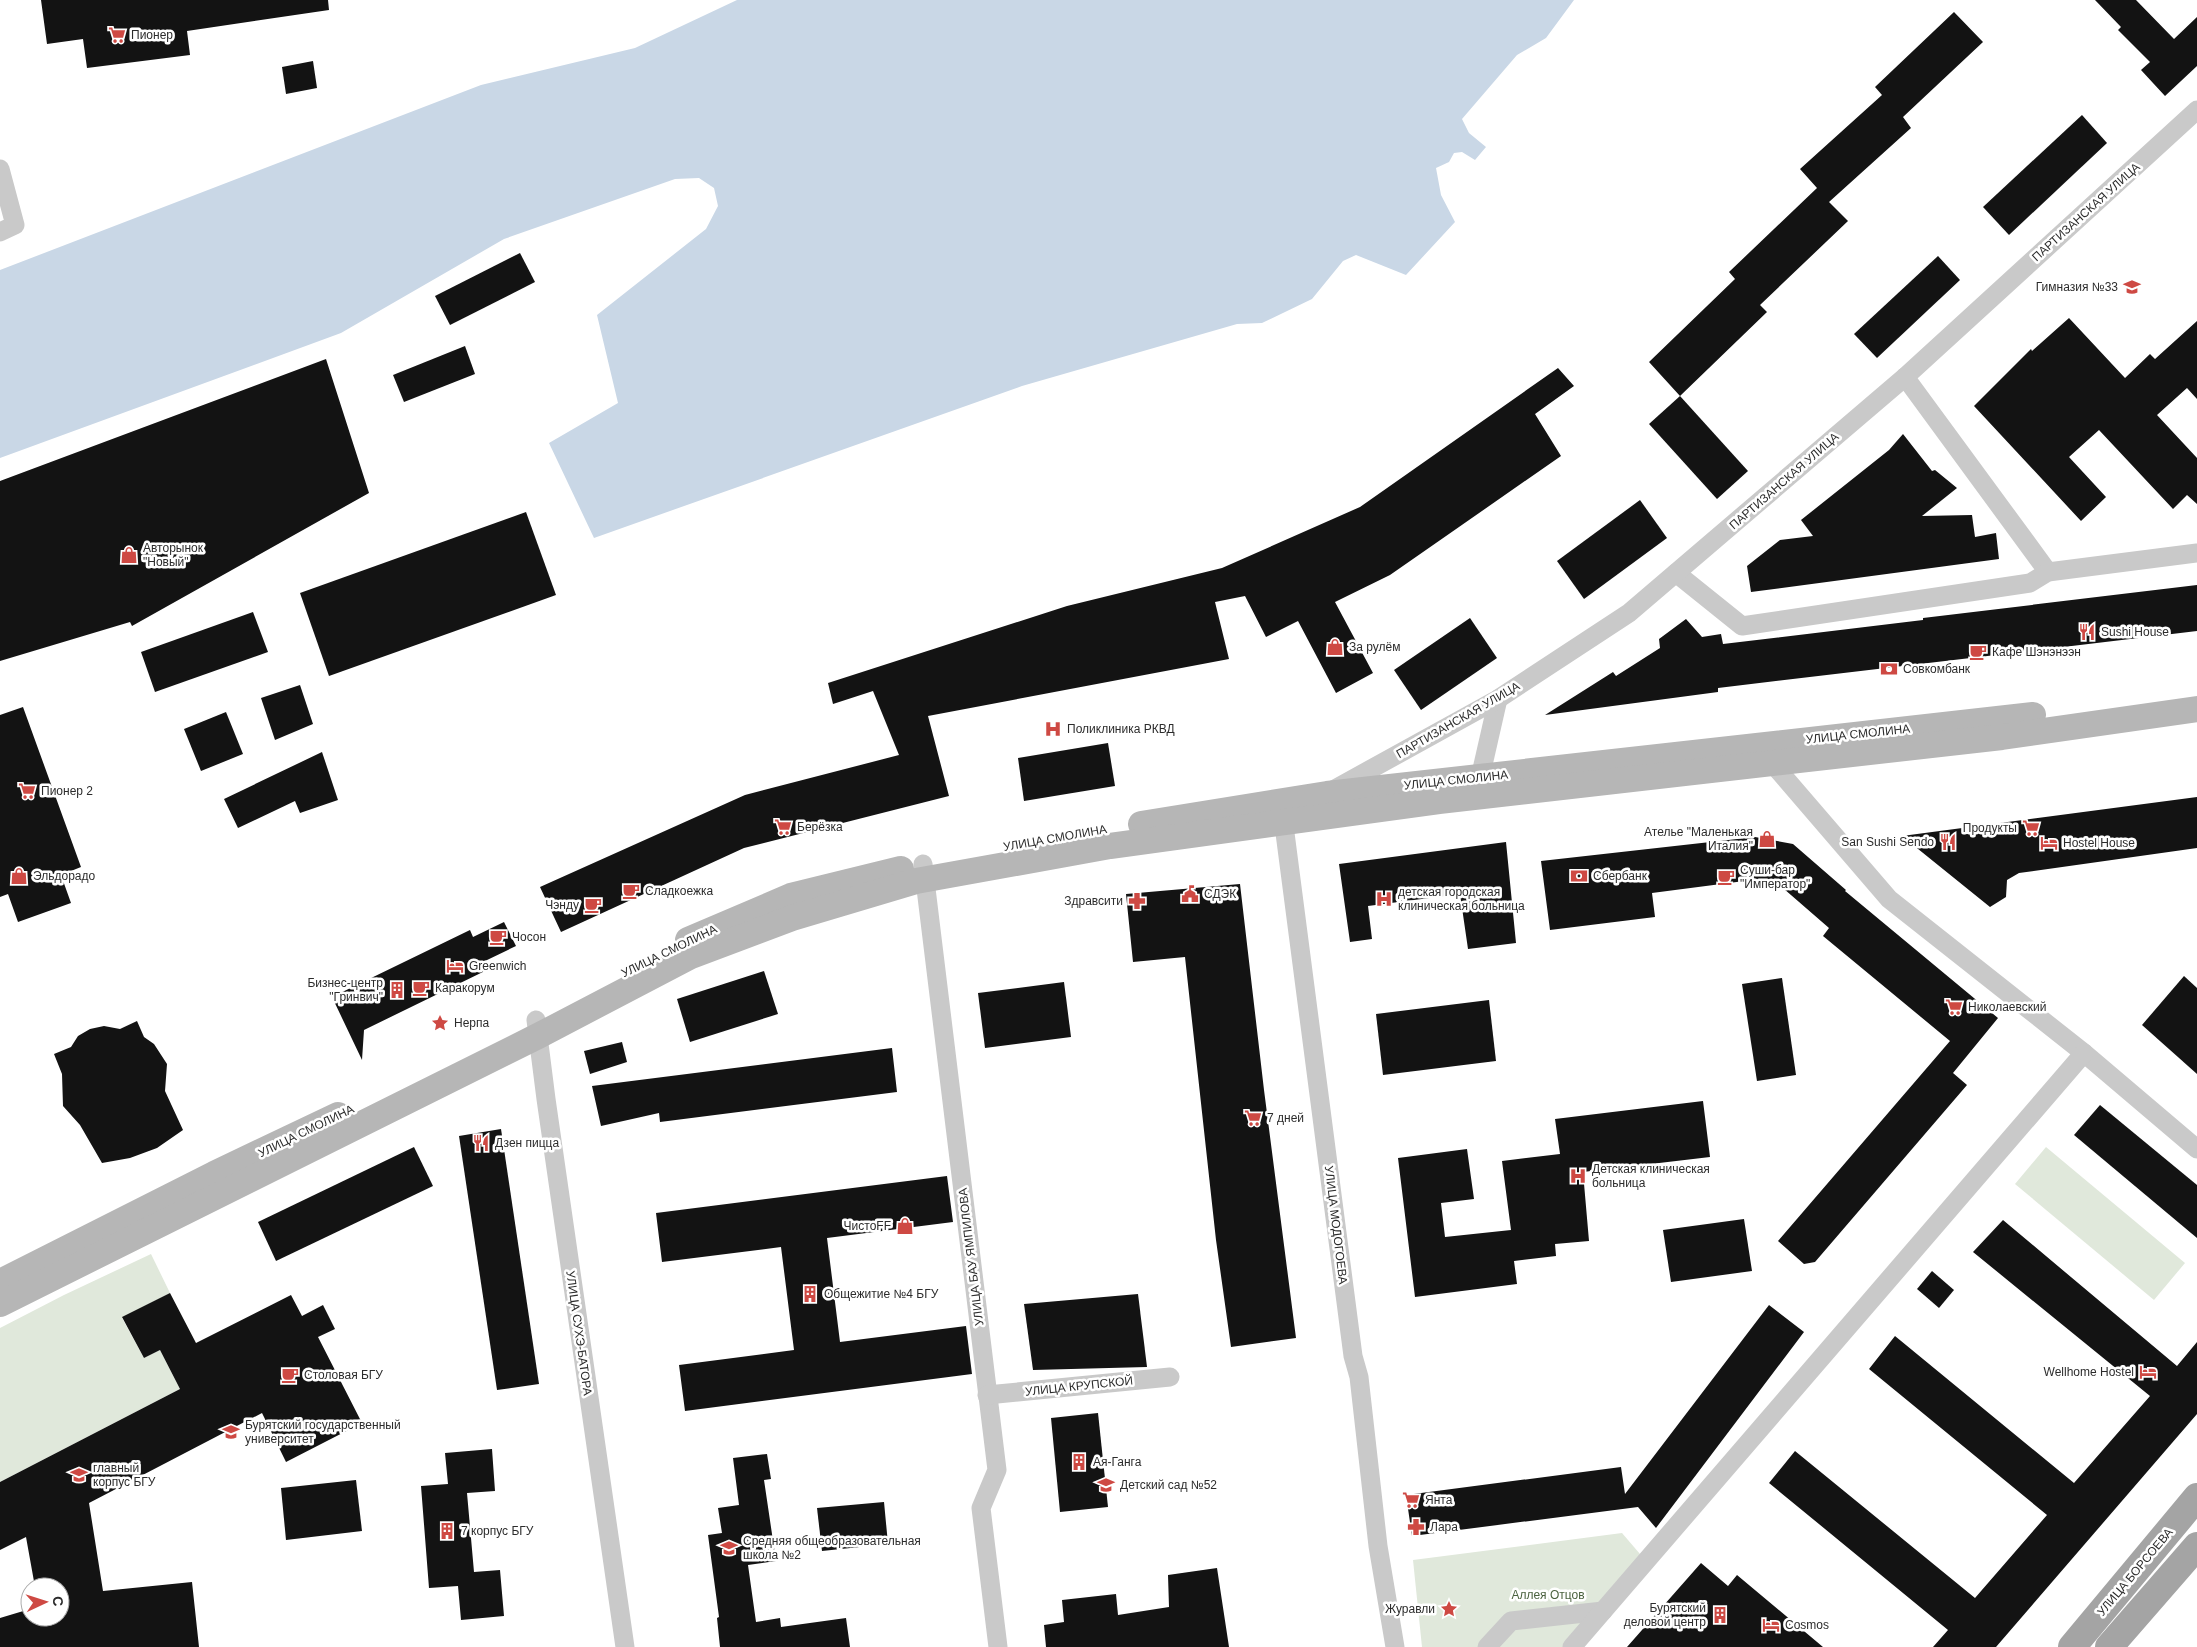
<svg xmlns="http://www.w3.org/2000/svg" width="2197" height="1647" font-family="Helvetica,sans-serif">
  <rect width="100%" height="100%" fill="#fff"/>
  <!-- green -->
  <g fill="#e0e8db">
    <path d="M 2046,1147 L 2185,1263 L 2154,1300 L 2015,1184 Z"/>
    <path d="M 151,1254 L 170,1293 L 122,1318 L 144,1358 L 160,1350 L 180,1389 L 0,1482 L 0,1328 L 64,1295 Z"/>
    <path d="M 1622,1533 L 1646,1561 L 1572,1647 L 1422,1647 L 1413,1560 Z"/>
  </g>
  <!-- water -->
  <path fill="#c9d7e6" d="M 737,0 L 1574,0 L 1546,38 L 1517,55 L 1462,119 L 1469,133 L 1486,147 L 1475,160 L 1462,152 L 1454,153 L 1449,162 L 1436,168 L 1441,195 L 1455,222 L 1406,275 L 1356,255 L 1343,261 L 1312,299 L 1262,323 L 1237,324 L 1022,386 L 594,538 L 549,443 L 618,403 L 597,315 L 706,229 L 718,206 L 714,188 L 699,178 L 675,179 L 504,239 L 341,333 L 0,458 L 0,270 L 481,85 L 635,48 Z"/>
  <!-- building -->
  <g fill="#131313">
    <path d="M 41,0 L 328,0 L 329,10 L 187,31 L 190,55 L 87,68 L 83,39 L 47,44 Z"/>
    <path d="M 2095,0 L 2136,0 L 2174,39 L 2197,17 L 2197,66 L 2165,96 L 2141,70 L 2150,62 L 2118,30 L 2121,27 Z"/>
    <path d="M 1954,12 L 1983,42 L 1903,117 L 1911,128 L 1829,202 L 1848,221 L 1760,305 L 1767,312 L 1680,396 L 1649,362 L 1735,279 L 1729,272 L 1817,188 L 1800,169 L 1882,95 L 1875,87 Z"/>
    <path d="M 313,61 L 317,88 L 286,94 L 282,67 Z"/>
    <path d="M 2082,115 L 2107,143 L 2009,235 L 1983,207 Z"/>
    <path d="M 520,253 L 535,282 L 450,325 L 435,296 Z"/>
    <path d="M 1938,256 L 1960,280 L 1877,358 L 1854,334 Z"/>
    <path d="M 2069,318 L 2125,378 L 2150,354 L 2155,359 L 2197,321 L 2197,399 L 2187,388 L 2157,415 L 2197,458 L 2197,504 L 2187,495 L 2173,509 L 2099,430 L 2069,457 L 2106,497 L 2081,521 L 1974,406 L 2031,349 L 2032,351 Z"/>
    <path d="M 465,346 L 475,374 L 404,402 L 393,375 Z"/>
    <path d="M 326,359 L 369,493 L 132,626 L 130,622 L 0,661 L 0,481 Z"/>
    <path d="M 1558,368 L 1574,386 L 1535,414 L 1561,456 L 1390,575 L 1335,602 L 1373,673 L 1336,693 L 1298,621 L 1266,637 L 1245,596 L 1215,602 L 1229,659 L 928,716 L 949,796 L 744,848 L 561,932 L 540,887 L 745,795 L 899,755 L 873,691 L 833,704 L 828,683 L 1067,606 L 1222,568 L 1360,507 Z"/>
    <path d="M 1680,396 L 1748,471 L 1717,499 L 1649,424 Z"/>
    <path d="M 1903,434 L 1932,471 L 1935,470 L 1957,488 L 1922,516 L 1972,515 L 1975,537 L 1996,533 L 1999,559 L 1751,592 L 1747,566 L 1780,540 L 1813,536 L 1801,520 L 1889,450 Z"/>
    <path d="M 1640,500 L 1667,538 L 1584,599 L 1557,561 Z"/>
    <path d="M 526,512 L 556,595 L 329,676 L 300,593 Z"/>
    <path d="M 2197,585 L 2197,631 L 1718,688 L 1718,692 L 1545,715 L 1613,672 L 1616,676 L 1660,648 L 1659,639 L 1686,619 L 1702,637 L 1721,634 L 1723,644 L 1923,620 L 1923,618 Z"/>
    <path d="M 253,612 L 268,652 L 155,692 L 141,652 Z"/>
    <path d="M 1470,618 L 1497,658 L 1421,710 L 1394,670 Z"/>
    <path d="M 300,685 L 313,724 L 275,740 L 261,698 Z"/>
    <path d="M 23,707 L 81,867 L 61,875 L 71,903 L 18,922 L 8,894 L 0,897 L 0,715 Z"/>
    <path d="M 226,712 L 243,754 L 201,771 L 184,729 Z"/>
    <path d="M 1108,743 L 1115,786 L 1024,801 L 1018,758 Z"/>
    <path d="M 322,752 L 338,800 L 300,813 L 295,801 L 238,828 L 224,799 Z"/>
    <path d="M 2197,797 L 2197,848 L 2019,873 L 2007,880 L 2006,897 L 1990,907 L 1902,836 Z"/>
    <path d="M 1755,837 L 1793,844 L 1846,890 L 1845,891 L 1998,1018 L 1953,1073 L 1967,1085 L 1815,1262 L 1804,1264 L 1778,1241 L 1950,1041 L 1823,936 L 1829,928 L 1777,883 L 1752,880 L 1652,893 L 1655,917 L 1550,930 L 1541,861 Z"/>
    <path d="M 1506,842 L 1516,943 L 1468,949 L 1460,894 L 1368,906 L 1372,939 L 1350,942 L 1339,864 Z"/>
    <path d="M 1240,884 L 1264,1090 L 1296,1338 L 1231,1347 L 1216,1240 L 1185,957 L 1133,962 L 1126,894 Z"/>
    <path d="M 504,922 L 516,946 L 485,961 L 489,969 L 364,1030 L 362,1060 L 332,997 L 470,930 L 473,937 Z"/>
    <path d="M 764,971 L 778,1014 L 690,1042 L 677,999 Z"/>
    <path d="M 2184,976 L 2197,988 L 2197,1074 L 2142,1025 Z"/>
    <path d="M 1782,978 L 1796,1075 L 1757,1081 L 1742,984 Z"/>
    <path d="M 1064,982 L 1071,1037 L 985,1048 L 978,993 Z"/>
    <path d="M 1489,1000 L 1496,1061 L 1383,1075 L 1376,1014 Z"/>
    <path d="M 137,1021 L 144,1037 L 154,1044 L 167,1064 L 165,1091 L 183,1130 L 157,1148 L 130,1158 L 102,1163 L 80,1125 L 63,1106 L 62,1074 L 54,1054 L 71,1047 L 78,1036 L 90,1029 L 104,1026 L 120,1029 Z"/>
    <path d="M 622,1042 L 627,1062 L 590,1074 L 584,1051 Z"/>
    <path d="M 892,1048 L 897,1092 L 660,1122 L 659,1113 L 601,1126 L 592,1086 Z"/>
    <path d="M 1703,1101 L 1710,1157 L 1583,1172 L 1589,1241 L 1555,1244 L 1556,1256 L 1514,1261 L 1517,1284 L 1415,1297 L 1398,1158 L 1467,1149 L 1474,1199 L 1441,1203 L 1445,1237 L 1511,1230 L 1502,1161 L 1560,1154 L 1555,1119 Z"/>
    <path d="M 2100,1105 L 2197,1185 L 2197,1238 L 2074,1135 Z"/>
    <path d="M 501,1129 L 539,1384 L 497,1390 L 459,1136 Z"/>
    <path d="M 414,1147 L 433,1186 L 276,1261 L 258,1222 Z"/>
    <path d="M 947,1176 L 953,1222 L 827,1238 L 840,1342 L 966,1326 L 972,1374 L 685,1411 L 679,1365 L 794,1350 L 781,1247 L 662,1262 L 656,1213 Z"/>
    <path d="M 1744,1219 L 1752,1271 L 1671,1282 L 1663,1230 Z"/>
    <path d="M 2003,1220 L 2177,1366 L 2197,1342 L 2197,1414 L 1996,1647 L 1933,1647 L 1948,1630 L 1769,1483 L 1795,1451 L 1975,1598 L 2047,1515 L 1869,1369 L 1895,1336 L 2074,1483 L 2150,1396 L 1973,1252 Z"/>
    <path d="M 1932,1271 L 1954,1290 L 1939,1308 L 1917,1289 Z"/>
    <path d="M 170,1293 L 196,1343 L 291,1295 L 302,1316 L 323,1305 L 335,1329 L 318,1337 L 362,1423 L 286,1462 L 262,1413 L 89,1503 L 103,1591 L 192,1582 L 199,1647 L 0,1647 L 0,1618 L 30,1609 L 30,1617 L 60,1617 L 60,1587 L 35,1587 L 26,1537 L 0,1550 L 0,1482 L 180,1389 L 160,1350 L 144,1358 L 122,1317 Z"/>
    <path d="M 1138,1294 L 1147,1367 L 1033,1370 L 1024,1304 Z"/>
    <path d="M 1769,1305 L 1804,1332 L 1656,1528 L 1638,1507 L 1412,1536 L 1406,1495 L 1621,1467 L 1625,1494 Z"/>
    <path d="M 1098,1413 L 1108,1507 L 1060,1512 L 1051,1418 Z"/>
    <path d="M 492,1449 L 495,1491 L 467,1493 L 474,1572 L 500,1570 L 504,1616 L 461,1620 L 458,1586 L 429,1588 L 421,1486 L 448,1484 L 445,1453 Z"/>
    <path d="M 767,1454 L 771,1479 L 764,1480 L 776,1561 L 748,1565 L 756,1622 L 780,1618 L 781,1627 L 846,1618 L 850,1647 L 720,1647 L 717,1618 L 719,1617 L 708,1535 L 722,1533 L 718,1508 L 739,1505 L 733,1458 Z"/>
    <path d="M 356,1480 L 362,1531 L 286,1540 L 281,1488 Z"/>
    <path d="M 884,1502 L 888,1544 L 822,1551 L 817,1508 Z"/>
    <path d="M 1701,1563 L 1728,1586 L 1737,1575 L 1823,1647 L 1627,1647 Z"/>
    <path d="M 1217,1568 L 1229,1647 L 1046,1647 L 1044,1625 L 1064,1622 L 1062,1600 L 1116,1594 L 1118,1615 L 1169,1607 L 1168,1575 Z"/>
  </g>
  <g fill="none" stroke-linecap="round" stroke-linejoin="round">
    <!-- street -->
    <g stroke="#c9c9c9" stroke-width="19">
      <path d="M 0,169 L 15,225 L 0,232"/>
      <path d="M 1905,377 L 2048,572"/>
      <path d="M 1676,573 L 1742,626 L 2030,583 L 2048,572 L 2197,553"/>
      <path d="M 1766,756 L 1889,899 L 2084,1053 L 2197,1149"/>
      <path d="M 1480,778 L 1498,699"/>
      <path d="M 1333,790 L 1498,699 L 1629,613 L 1905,377 L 2197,110"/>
      <path d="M 1282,810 L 1353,1356 L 1359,1377 L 1378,1546 L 1395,1647"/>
      <path d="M 923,864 L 997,1470 L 981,1508 L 998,1647"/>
      <path d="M 536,1020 L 546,1099 L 625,1647"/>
      <path d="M 987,1395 L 1170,1377"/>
      <path d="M 1487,1647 L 1511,1621 L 1603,1611"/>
      <path d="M 1572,1647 L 2084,1053"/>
    </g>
    <!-- secondary -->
    <g stroke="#b6b6b6" stroke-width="26">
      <path d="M 1141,824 L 1327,794 L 2033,715"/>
      <path d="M 688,940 L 791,896 L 901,869"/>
      <path d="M 0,1282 L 214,1174 L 338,1115"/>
      <path d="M 0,1304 L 538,1036 L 691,956 L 792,918 L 916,881 L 1110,846 L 1439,801 L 2002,737 L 2197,709"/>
    </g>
    <!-- primary -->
    <g stroke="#a4a4a4" stroke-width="28">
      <path d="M 2072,1647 L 2197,1497"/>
      <path d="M 2109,1647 L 2197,1546"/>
    </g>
  </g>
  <!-- icons -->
  <defs>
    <g id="supermarket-bare" transform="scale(1.35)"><path d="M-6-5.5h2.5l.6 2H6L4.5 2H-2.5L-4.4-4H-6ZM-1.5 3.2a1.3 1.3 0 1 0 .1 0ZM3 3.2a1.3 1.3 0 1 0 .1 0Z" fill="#ce4943" stroke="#fff" stroke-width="2.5" paint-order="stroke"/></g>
    <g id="school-bare" transform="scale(1.35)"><path d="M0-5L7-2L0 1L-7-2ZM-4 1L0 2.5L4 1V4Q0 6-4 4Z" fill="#ce4943" stroke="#fff" stroke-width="2.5" paint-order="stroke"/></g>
    <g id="shop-bare" transform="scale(1.35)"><path d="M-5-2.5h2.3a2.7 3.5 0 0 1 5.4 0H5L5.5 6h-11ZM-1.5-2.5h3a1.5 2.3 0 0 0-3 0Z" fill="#ce4943" stroke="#fff" stroke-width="2.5" paint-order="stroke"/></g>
    <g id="restaurant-bare" transform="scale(1.35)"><path d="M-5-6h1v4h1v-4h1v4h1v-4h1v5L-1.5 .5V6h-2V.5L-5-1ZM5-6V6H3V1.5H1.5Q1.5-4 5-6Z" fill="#ce4943" stroke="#fff" stroke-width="2.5" paint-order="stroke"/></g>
    <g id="cafe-bare" transform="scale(1.35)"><path d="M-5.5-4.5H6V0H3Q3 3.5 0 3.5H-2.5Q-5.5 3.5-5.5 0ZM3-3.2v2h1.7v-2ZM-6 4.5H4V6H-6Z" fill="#ce4943" stroke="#fff" stroke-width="2.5" paint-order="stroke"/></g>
    <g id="bank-bare" transform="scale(1.35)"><path d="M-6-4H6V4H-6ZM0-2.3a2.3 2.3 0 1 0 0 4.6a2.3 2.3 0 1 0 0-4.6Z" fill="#ce4943" stroke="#fff" stroke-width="2.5" paint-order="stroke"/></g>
    <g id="hospital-bare" transform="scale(1.35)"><path d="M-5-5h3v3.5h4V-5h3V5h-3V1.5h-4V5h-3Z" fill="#ce4943" stroke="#fff" stroke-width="2.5" paint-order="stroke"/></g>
    <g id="hotel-bare" transform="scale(1.35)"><path d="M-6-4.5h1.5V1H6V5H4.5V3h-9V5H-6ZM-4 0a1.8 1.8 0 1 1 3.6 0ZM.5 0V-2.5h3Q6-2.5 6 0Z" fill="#ce4943" stroke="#fff" stroke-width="2.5" paint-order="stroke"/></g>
    <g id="civic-bare" transform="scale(1.35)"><path d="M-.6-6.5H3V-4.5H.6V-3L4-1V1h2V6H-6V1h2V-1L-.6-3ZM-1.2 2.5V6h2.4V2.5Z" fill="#ce4943" stroke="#fff" stroke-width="2.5" paint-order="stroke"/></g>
    <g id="pharmacy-bare" transform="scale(1.35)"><path d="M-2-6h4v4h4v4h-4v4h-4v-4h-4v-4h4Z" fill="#ce4943" stroke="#fff" stroke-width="2.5" paint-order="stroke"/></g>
    <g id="building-bare" transform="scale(1.35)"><path d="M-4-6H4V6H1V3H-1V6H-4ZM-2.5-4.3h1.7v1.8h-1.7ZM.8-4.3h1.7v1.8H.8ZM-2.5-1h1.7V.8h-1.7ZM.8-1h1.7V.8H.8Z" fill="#ce4943" stroke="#fff" stroke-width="2.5" paint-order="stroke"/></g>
    <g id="sight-bare" transform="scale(1.35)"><path d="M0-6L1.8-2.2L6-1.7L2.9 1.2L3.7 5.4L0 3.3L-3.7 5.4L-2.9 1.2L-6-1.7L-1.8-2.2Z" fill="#ce4943" stroke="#fff" stroke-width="2.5" paint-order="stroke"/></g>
    <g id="university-bare" transform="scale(1.35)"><path d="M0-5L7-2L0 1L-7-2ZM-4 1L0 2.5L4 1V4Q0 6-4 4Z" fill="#ce4943" stroke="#fff" stroke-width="2.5" paint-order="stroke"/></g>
  </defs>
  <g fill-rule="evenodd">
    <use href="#supermarket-bare" x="117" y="35"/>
    <use href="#school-bare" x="2132" y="287"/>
    <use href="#shop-bare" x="129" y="555"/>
    <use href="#restaurant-bare" x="2087" y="632"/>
    <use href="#shop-bare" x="1335" y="647"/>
    <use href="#cafe-bare" x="1978" y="652"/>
    <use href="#bank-bare" x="1889" y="669"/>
    <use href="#hospital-bare" x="1053" y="729"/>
    <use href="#supermarket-bare" x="27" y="791"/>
    <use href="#supermarket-bare" x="783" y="827"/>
    <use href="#supermarket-bare" x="2031" y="828"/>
    <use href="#shop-bare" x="1767" y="839"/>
    <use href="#restaurant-bare" x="1948" y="842"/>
    <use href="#hotel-bare" x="2049" y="843"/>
    <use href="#shop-bare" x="19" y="876"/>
    <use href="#bank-bare" x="1579" y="876"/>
    <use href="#cafe-bare" x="1726" y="877"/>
    <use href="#cafe-bare" x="631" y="891"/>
    <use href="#civic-bare" x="1190" y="894"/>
    <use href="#hospital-bare" x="1384" y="899"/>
    <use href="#pharmacy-bare" x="1137" y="901"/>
    <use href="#cafe-bare" x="593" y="905"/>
    <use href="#cafe-bare" x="498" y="937"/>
    <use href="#hotel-bare" x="455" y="966"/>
    <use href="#cafe-bare" x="421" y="988"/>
    <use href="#building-bare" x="397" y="990"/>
    <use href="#supermarket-bare" x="1954" y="1007"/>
    <use href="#sight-bare" x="440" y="1023"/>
    <use href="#supermarket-bare" x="1253" y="1118"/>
    <use href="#restaurant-bare" x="481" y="1143"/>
    <use href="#hospital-bare" x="1578" y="1176"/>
    <use href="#shop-bare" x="905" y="1226"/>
    <use href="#building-bare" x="810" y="1294"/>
    <use href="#hotel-bare" x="2148" y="1372"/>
    <use href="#cafe-bare" x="290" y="1375"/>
    <use href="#university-bare" x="231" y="1432"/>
    <use href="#building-bare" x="1079" y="1462"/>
    <use href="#university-bare" x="79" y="1475"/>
    <use href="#school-bare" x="1106" y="1485"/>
    <use href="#supermarket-bare" x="1411" y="1500"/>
    <use href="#pharmacy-bare" x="1416" y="1527"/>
    <use href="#building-bare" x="447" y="1531"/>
    <use href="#school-bare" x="729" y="1548"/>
    <use href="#sight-bare" x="1449" y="1609"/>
    <use href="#building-bare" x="1720" y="1615"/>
    <use href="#hotel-bare" x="1771" y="1625"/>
  </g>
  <g text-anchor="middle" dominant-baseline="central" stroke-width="5" stroke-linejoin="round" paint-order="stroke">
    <!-- poi labels -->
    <g font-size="12" fill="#2c2c2c" stroke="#fff" text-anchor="start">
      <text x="131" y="35">Пионер</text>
      <text x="2118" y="287" text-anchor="end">Гимназия №33</text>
      <text x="143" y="548">Авторынок<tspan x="143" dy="14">"Новый"</tspan></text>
      <text x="2101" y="632">Sushi House</text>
      <text x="1349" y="647">За рулём</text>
      <text x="1992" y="652">Кафе Шэнэнээн</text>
      <text x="1903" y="669">Совкомбанк</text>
      <text x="1067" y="729">Поликлиника РКВД</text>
      <text x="41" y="791">Пионер 2</text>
      <text x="797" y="827">Берёзка</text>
      <text x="2017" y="828" text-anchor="end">Продукты</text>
      <text x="1753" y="832" text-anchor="end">Ателье "Маленькая<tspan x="1753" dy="14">Италия"</tspan></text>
      <text x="1934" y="842" text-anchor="end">San Sushi Sendo</text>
      <text x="2063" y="843">Hostel House</text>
      <text x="1740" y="870">Суши-бар<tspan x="1740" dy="14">"Император"</tspan></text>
      <text x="33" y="876">Эльдорадо</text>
      <text x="1593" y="876">Сбербанк</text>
      <text x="645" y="891">Сладкоежка</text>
      <text x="1398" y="892">детская городская<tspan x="1398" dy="14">клиническая больница</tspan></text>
      <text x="1204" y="894">СДЭК</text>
      <text x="1123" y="901" text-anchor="end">Здравсити</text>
      <text x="579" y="905" text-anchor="end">Чэнду</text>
      <text x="512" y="937">Чосон</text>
      <text x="469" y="966">Greenwich</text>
      <text x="383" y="983" text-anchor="end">Бизнес-центр<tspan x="383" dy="14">"Гринвич"</tspan></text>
      <text x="435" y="988">Каракорум</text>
      <text x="1968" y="1007">Николаевский</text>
      <text x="454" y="1023">Нерпа</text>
      <text x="1267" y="1118">7 дней</text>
      <text x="495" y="1143">Дзен пицца</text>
      <text x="1592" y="1169">Детская клиническая<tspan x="1592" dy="14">больница</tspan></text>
      <text x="891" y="1226" text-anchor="end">ЧистоFF</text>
      <text x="824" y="1294">Общежитие №4 БГУ</text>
      <text x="2134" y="1372" text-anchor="end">Wellhome Hostel</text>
      <text x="304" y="1375">Столовая БГУ</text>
      <text x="245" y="1425">Бурятский государственный<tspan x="245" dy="14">университет</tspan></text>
      <text x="1093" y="1462">Ая-Ганга</text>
      <text x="93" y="1468">главный<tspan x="93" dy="14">корпус БГУ</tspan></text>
      <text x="1120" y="1485">Детский сад №52</text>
      <text x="1425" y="1500">Янта</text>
      <text x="1430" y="1527">Лара</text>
      <text x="461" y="1531">7 корпус БГУ</text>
      <text x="743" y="1541">Средняя общеобразовательная<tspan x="743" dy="14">школа №2</tspan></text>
      <text x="1706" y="1608" text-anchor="end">Бурятский<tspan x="1706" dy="14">деловой центр</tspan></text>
      <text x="1435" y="1609" text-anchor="end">Журавли</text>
      <text x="1785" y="1625">Cosmos</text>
    </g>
    <!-- street labels -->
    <g font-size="12" fill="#2c2c2c" stroke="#fff">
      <text transform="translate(2086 212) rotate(-42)">ПАРТИЗАНСКАЯ УЛИЦА</text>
      <text transform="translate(1784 481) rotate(-41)">ПАРТИЗАНСКАЯ УЛИЦА</text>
      <text transform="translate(1458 720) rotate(-30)">ПАРТИЗАНСКАЯ УЛИЦА</text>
      <text transform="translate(1858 734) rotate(-6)">УЛИЦА СМОЛИНА</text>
      <text transform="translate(1456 780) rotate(-6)">УЛИЦА СМОЛИНА</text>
      <text transform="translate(1055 838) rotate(-10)">УЛИЦА СМОЛИНА</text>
      <text transform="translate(669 951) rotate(-26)">УЛИЦА СМОЛИНА</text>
      <text transform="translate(306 1131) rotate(-26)">УЛИЦА СМОЛИНА</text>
      <text transform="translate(1336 1225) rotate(83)">УЛИЦА МОДОГОЕВА</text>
      <text transform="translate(971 1257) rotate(-97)">УЛИЦА БАУ ЯМПИЛОВА</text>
      <text transform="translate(579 1333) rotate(82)">УЛИЦА СУХЭ-БАТОРА</text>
      <text transform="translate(1079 1386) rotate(-6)">УЛИЦА КРУПСКОЙ</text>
      <text transform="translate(2135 1572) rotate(-50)">УЛИЦА БОРСОЕВА</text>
    </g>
    <!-- park labels -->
    <g font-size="12" fill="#4b623f" stroke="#fff">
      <text x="1548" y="1595">Аллея Отцов</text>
    </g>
  </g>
  <!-- north arrow -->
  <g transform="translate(45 1602) rotate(86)"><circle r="24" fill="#ffffff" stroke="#ababab"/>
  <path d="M0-4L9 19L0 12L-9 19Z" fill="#ce4943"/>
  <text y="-8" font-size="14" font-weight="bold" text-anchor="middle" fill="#2c2c2c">С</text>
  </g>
</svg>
